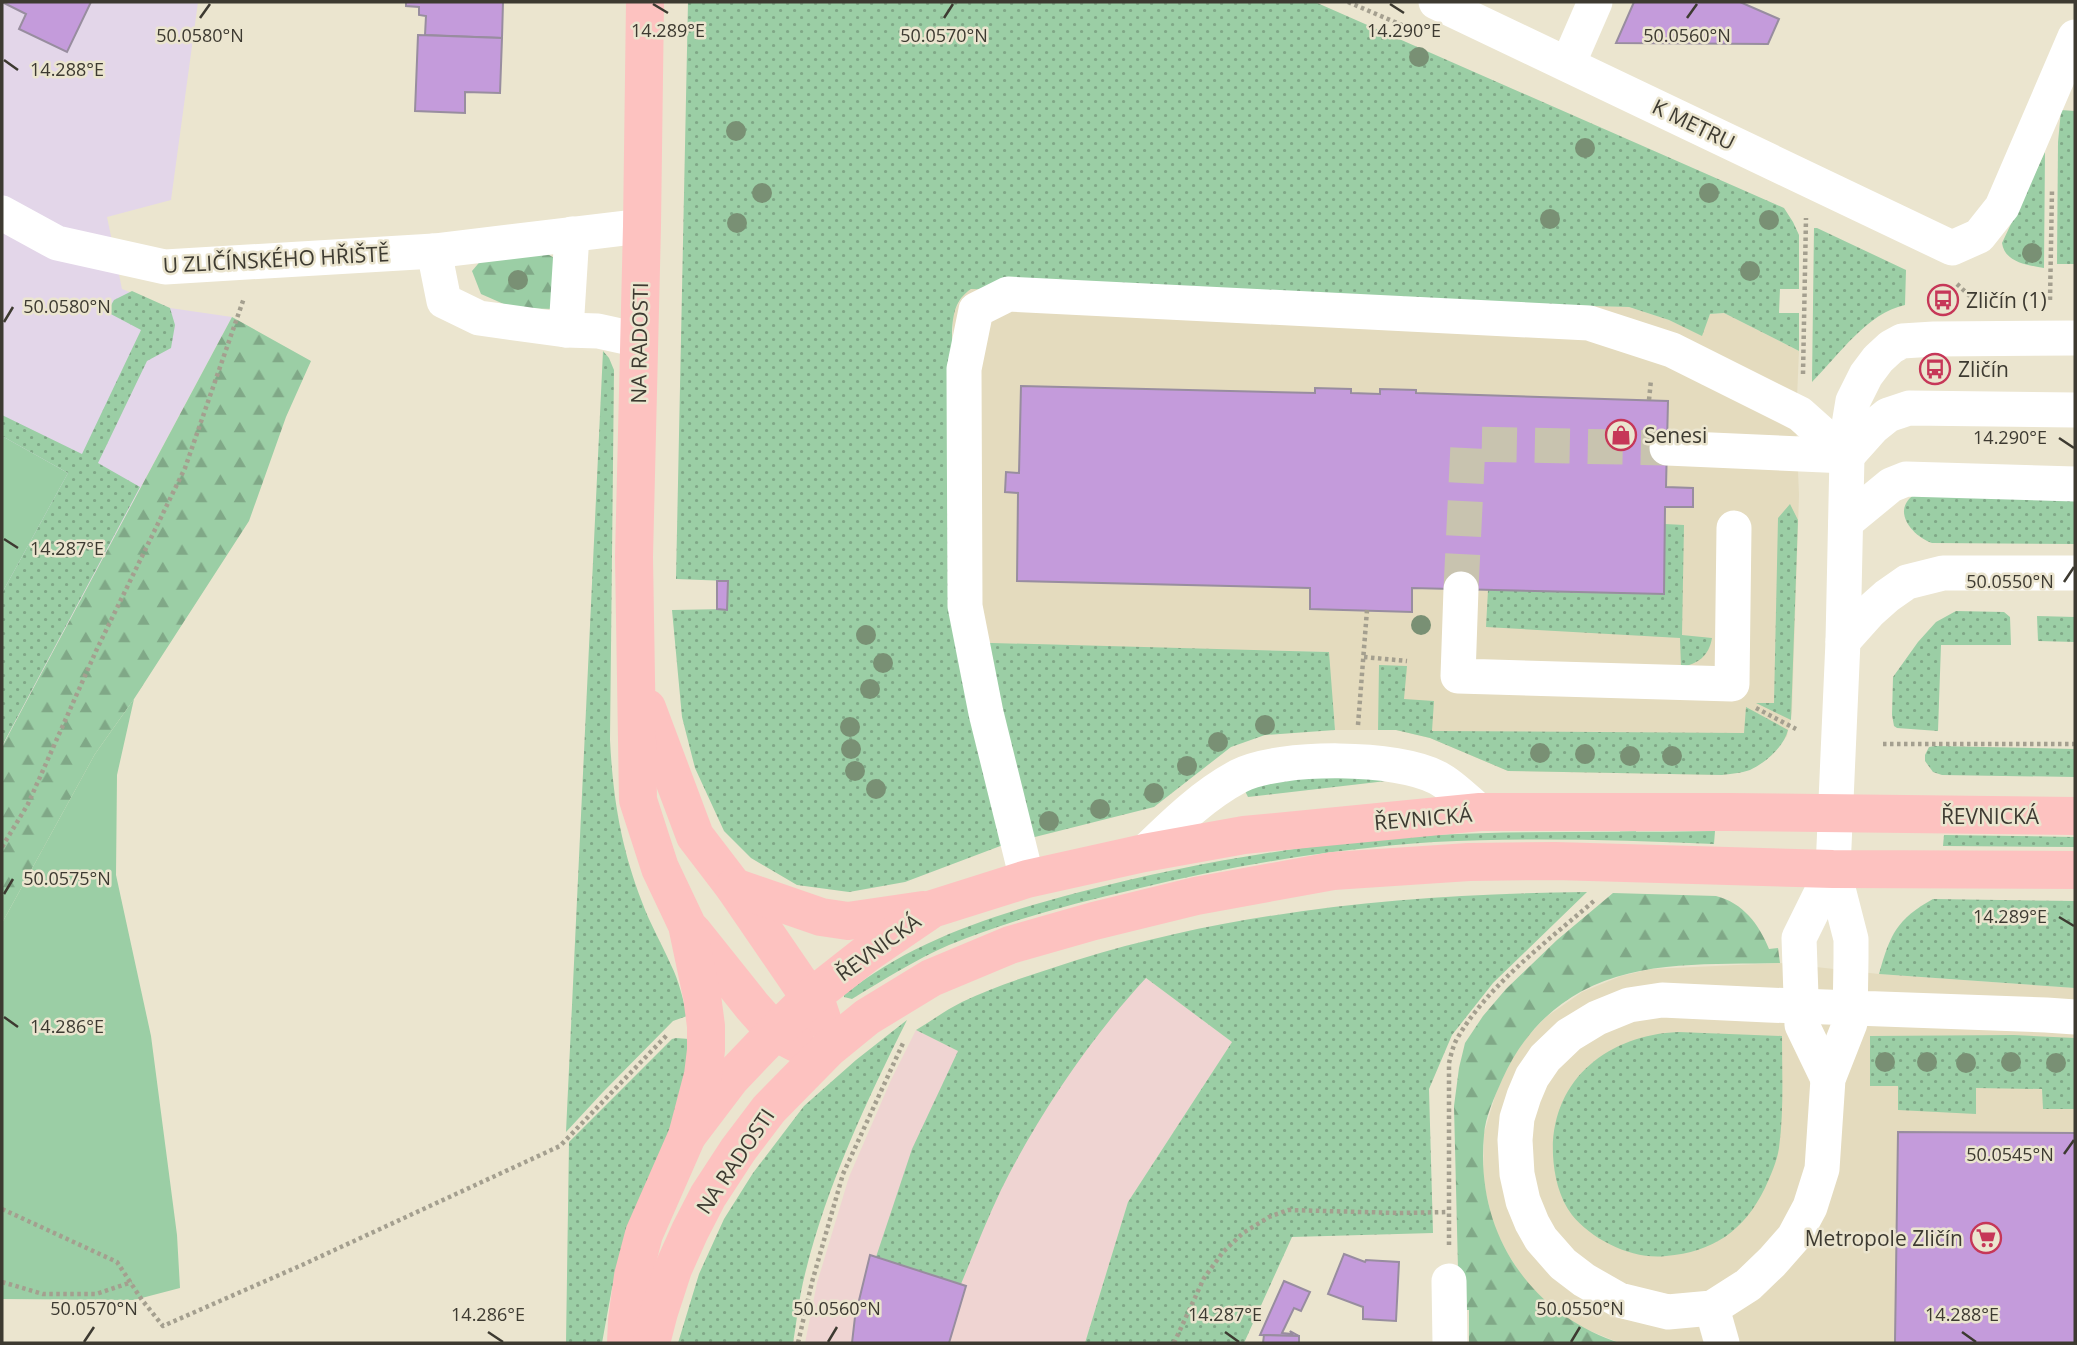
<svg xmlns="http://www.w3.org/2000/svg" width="2077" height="1345" font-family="'Open Sans',sans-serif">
  <defs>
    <pattern id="grass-dots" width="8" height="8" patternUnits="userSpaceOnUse" patternTransform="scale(1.75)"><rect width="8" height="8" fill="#9bcea5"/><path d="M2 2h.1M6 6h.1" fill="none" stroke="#80a887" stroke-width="1.8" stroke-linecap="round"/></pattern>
    <pattern id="forest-firs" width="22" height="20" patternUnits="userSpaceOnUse" patternTransform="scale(1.75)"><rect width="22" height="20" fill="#9bcea5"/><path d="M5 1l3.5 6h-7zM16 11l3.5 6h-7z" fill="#80a887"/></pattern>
  </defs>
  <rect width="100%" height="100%" fill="#ebe5cf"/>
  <!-- built -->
  <g fill="#e4dbbe">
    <path d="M 981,288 L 1629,307 L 1669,320 L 1701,335 L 1710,314 L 1724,313 L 1799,351 L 1796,421 L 1799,495 L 1792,712 L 1787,736 L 1771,756 L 1748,770 L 1722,775 L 1508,771 L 1430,738 L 1396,730 L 1335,730 L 1328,652 L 956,643 L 952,540 L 953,314 L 963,295 L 971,289 Z"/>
    <path d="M 1780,963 L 1879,974 L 2075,988 L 2075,1343 L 1620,1343 L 1583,1328 L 1564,1316 L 1541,1298 L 1523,1278 L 1508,1254 L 1494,1227 L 1483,1180 L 1484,1133 L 1496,1093 L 1510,1062 L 1527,1037 L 1546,1017 L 1582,992 L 1621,976 L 1651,969 Z"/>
  </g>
  <!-- industrial -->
  <path fill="#efd4d2" d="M 1146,978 L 1232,1042 L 1128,1202 L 1085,1343 L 805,1343 L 817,1283 L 849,1177 L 891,1080 L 916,1030 L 958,1051 Z"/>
  <!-- education -->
  <path fill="#e3d6e9" d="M 2,2 L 198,2 L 171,200 L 107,217 L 122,289 L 170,308 L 232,317 L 2,746 Z"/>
  <!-- grass -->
  <g fill="url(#grass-dots)">
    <path d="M 688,2 L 1315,2 L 1784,208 L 1793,222 L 1799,235 L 1799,289 L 1780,289 L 1779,313 L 1799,313 L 1799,351 L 1724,313 L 1710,314 L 1702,336 L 1669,320 L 1629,307 L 971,289 C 955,300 953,314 952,332 L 952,540 L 956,642 L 1329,652 L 1335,730 L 1265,735 L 1231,747 L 1154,807 L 1003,845 L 905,882 L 849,892 L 797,885 L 751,858 L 724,831 L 695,768 L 682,717 L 672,610 L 727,609 L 728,581 L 676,579 Z"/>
    <path d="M 2061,110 L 2075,111 L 2075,264 L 2057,264 L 2058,142 Z"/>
    <path d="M 2045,152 L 2044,268 C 2028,265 2005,263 2002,243 Z"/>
    <path d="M 1814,228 L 1817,228 L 1906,270 L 1905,305 C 1867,313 1839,355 1812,382 Z"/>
    <path d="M 132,291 L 170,308 L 175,325 L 171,348 L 147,361 L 98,463 L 140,487 L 2,746 L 2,593 L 68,473 L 2,436 L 2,415 L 82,454 L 141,330 L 107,312 L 114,300 Z"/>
    <path d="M 603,351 L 609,358 L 614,370 L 610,740 C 613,799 621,847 642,902 C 650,924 662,944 671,965 C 679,981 683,999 687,1016 L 673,1021 L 603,1092 L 566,1132 Z"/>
    <path d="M 1917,493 L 2075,495 L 2075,544 L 1932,543 C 1910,535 1890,508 1917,493 Z"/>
    <path d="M 1790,504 L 1798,520 L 1791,720 L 1756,703 L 1774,703 L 1778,518 Z"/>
    <path d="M 1665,524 L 1684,525 L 1682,635 L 1712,638 C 1709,656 1698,664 1681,667 L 1680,638 L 1486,627 L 1488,590 L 1664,594 Z"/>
    <path d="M 1956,611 L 2004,612 L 2010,617 L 2011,645 L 1941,645 L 1938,731 L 1897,728 L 1894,726 L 1892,715 L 1893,677 L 1918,642 L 1936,622 Z"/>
    <path d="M 2037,616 L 2075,617 L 2075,642 L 2038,641 Z"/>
    <path d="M 1379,665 L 1407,666 L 1404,699 L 1434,701 L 1432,731 L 1744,733 L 1746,707 L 1788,730 C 1784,747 1765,763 1750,770 C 1741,773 1730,774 1722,775 L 1508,771 L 1430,738 L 1396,730 L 1378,730 Z"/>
    <path d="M 1935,746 L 2075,749 L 2075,777 L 1942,775 L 1933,772 L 1925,761 L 1925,755 L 1929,747 Z"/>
    <path d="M 1271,777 L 1412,778 L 1248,797 L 1245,791 Z"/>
    <path d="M 1715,831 L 1714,844 C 1621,840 1527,837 1434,842 C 1333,849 1234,865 1136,889 C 1072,904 1009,920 949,945 C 915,960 883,980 852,999 L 844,997 L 844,995 C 912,940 996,914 1080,892 C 1196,862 1315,842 1435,835 C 1528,830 1622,833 1715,831 Z"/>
    <path d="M 1944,835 L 2075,837 L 2075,847 L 1943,846 Z"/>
    <path d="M 1587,892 L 1493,983 L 1452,1035 L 1429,1089 L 1433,1233 L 1292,1237 L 1244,1343 L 1085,1343 L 1128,1202 L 1232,1042 L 1146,978 C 1091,1037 1037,1117 1001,1190 C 986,1221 974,1253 961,1284 L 876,1257 L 912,1149 L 958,1051 L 916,1030 C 931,1021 946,1010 962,1002 C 999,984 1038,973 1077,960 C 1242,909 1415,894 1587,892 Z"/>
    <path d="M 1933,899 L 2075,901 L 2075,988 L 1879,974 C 1890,934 1897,919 1933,899 Z"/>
    <path d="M 907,1020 C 866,1102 827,1185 805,1274 C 799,1297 797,1320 793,1343 L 678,1343 L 699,1274 L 724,1219 L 753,1173 L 804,1106 L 856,1060 Z"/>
    <path d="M 1678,1032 L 1782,1036 C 1782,1073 1784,1111 1779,1148 C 1777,1161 1771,1175 1765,1188 C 1744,1231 1713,1252 1666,1256 C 1633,1260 1592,1240 1572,1215 C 1559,1198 1554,1175 1553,1155 C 1550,1080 1608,1035 1678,1032 Z"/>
    <path d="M 2014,1035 L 2075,1038 L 2075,1109 L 2043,1109 L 2042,1089 L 1976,1088 L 1976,1114 L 1898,1110 L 1898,1086 L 1870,1086 L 1870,1036 Z"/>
    <path d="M 676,1038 L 689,1039 L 687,1088 L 612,1288 L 602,1343 L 566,1343 L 569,1142 L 672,1039 Z"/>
  </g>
  <!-- forest -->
  <g fill="url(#forest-firs)">
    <path d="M 539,249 L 556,259 L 556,309 L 513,308 L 481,294 L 472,271 L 483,258 Z"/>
    <path d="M 232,317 L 311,361 L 286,417 L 249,521 L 134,699 L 95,754 L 2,923 L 2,747 Z"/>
    <path d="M 1613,893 L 1716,896 C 1743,903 1759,924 1769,949 L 1778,948 L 1780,963 C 1714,965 1642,959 1582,991 C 1545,1011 1519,1042 1502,1080 C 1495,1096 1485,1117 1484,1135 C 1475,1231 1528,1313 1620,1343 L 1469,1343 L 1469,1310 L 1459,1310 L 1454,1106 L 1459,1068 L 1465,1043 L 1483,1016 L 1506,989 L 1557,940 Z"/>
  </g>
  <!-- park -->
  <g fill="#9bcea5">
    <path d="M 2,436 L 68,473 L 2,593 Z"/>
    <path d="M 134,699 L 117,775 L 116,875 L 151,1036 L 177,1235 L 180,1288 L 134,1300 L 2,1299 L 2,923 L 95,754 Z"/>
  </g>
  <!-- building -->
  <g fill="#c49bdb" stroke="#988d9f" stroke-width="2">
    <path d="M 2,2 L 91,2 L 67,52 L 19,29 L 26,14 Z"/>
    <path d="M 406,2 L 503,2 L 502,38 L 425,35 L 426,16 L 419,15 L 419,7 L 406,6 Z"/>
    <path d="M 1634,2 L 1740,2 L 1779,19 L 1768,44 L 1616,43 Z"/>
    <path d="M 418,35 L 502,38 L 500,93 L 465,92 L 465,113 L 415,111 Z"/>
    <path d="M 1021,386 L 1315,393 L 1315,388 L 1351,389 L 1351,393 L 1380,394 L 1380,389 L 1416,390 L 1416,393 L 1668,401 L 1666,487 L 1693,488 L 1693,507 L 1665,507 L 1664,594 L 1412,588 L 1412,612 L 1310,609 L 1310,588 L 1017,581 L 1018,493 L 1005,492 L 1006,472 L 1019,473 Z"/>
    <path d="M 717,581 L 728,581 L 727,610 L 717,609 Z"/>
    <path d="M 1898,1132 L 2075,1133 L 2075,1343 L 1895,1343 Z"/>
    <path d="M 1344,1254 L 1365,1262 L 1366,1260 L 1399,1262 L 1396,1321 L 1363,1319 L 1363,1307 L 1328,1294 Z"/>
    <path d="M 870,1255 L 966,1286 L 949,1343 L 852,1343 L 855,1317 Z"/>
    <path d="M 1284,1281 L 1310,1292 L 1301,1311 L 1294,1308 L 1282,1333 L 1292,1334 L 1290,1331 L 1299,1336 L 1260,1335 Z"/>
    <path d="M 1264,1335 L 1299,1336 L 1299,1343 L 1263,1343 Z"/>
  </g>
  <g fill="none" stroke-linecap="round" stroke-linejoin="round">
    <!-- minor-tunnel -->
    <path stroke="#c8c3af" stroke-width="35" stroke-dasharray="35 18" stroke-linecap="butt" d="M 1461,589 L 1468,444 L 1667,448"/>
    <!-- path -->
    <g stroke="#a49f8f" stroke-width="4.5" stroke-dasharray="3.5 3.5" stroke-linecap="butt">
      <path d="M 1348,2 L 1411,29"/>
      <path d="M 1957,284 L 1974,300"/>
      <path d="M 2050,300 L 2052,190"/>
      <path d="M 1803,374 L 1806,218"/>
      <path d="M 1649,400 L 1651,380"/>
      <path d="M 1364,657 L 1407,661"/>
      <path d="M 1756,708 L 1796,729"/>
      <path d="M 1358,725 L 1367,610"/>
      <path d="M 1883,744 L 2075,744"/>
      <path d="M 2,847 L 28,804 L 96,651 L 185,468 L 244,298"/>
      <path d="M 2,1209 L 117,1262 L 142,1300 L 163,1326 L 302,1265 L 560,1146 L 667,1035"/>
      <path d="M 1449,1245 L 1449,1063 C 1451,1055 1453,1045 1458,1037 C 1489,984 1548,941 1595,900"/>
      <path d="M 2,1282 L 43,1294 L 96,1294 L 132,1282"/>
      <path d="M 798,1343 L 812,1282 L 843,1174 L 904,1041"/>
      <path d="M 1174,1343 L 1204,1278 L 1223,1252 L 1243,1233 L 1269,1217 L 1288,1210 L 1399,1213 L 1448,1212"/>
    </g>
    <!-- minor -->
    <g stroke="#fff" stroke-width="35">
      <path d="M 1436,2 L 1952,248 L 1979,236 L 2002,207 L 2075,37"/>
      <path d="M 1568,64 L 1595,2"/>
      <path d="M 2,213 L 57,243 L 165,267 L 434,251 L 642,226"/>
      <path d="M 434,251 L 444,301 L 479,318 L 566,330 L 598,331 L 639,340"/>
      <path d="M 566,330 L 572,234"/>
      <path d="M 2075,338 L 1934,339 L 1902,341 L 1891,347 L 1878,359 L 1866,375 L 1853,401 L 1849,425 L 1847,456 L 1843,641 L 1833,869 L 1851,939 L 1851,958 L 1850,1023 L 1828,1079 L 1822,1169 L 1810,1207 L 1794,1237 L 1772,1262 L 1748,1285 L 1712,1308 L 1668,1312 L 1619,1300 L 1584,1280 L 1563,1264 L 1541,1239 L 1532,1223 L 1523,1201 L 1517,1174 L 1515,1140 L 1517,1118 L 1524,1096 L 1532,1077 L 1545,1058 L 1569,1035 L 1597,1018 L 1629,1005 L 1662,1000 L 1768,1005 L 2046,1015 L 2075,1017"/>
      <path d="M 1667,448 L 1847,456 L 1873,427 L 1888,415 L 1909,408 L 2075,410"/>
      <path d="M 1846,522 L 1891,485 L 1906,479 L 2075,484"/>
      <path d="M 1461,589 L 1458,676 L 1732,684 L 1734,528"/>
      <path d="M 1843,641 L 1869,612 L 1887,596 L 1907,582 L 1943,573 L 2075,573"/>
      <path d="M 1144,853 C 1173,825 1203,795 1239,776 C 1281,755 1398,756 1438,778 C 1453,786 1467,801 1480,812"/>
      <path d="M 1027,879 L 986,713 L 965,606 L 964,369 L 976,310 L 1008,294 L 1589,323 L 1672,350 L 1800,414 L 1847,456"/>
      <path d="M 1828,1079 L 1802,1025 L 1799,938 L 1833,869"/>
      <path d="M 1449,1281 L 1450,1343"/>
      <path d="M 1712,1308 L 1722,1343"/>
    </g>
    <!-- major -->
    <g stroke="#fdc2c0" stroke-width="38">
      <path d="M 647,708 L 695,836 L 734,887 L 810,998 L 818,1007 L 822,1019"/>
      <path d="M 734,887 L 821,917 L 848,921 L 923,910"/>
      <path d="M 693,932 L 752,1006 L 775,1032 L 796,1043"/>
      <path d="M 687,1136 L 731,1078 L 775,1032 L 810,998 L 866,954 L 932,909 L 1027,879 L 1144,853 L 1244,835 L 1480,812 L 1729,812 L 2075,816"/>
      <path d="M 626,1343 L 627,1320 L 633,1276 L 644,1234 L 687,1136 L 703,1075 L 706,1050 L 706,1026 L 702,996 L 687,925 L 660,868 L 638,800 L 634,557 L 642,226 L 645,2"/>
      <path d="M 651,1343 L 659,1312 L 673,1269 L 690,1231 L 708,1196 L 738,1150 L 769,1109 L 829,1048 L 867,1017 L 931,978 L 1010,945 L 1094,921 L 1196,896 L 1333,871 L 1469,862 L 1555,861 L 1833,869 L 2075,870"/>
    </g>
  </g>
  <!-- trees -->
  <g fill="#799074">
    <circle cx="1419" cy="57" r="10"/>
    <circle cx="736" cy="131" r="10"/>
    <circle cx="1585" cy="148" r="10"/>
    <circle cx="762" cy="193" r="10"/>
    <circle cx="1709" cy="193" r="10"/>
    <circle cx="1550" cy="219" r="10"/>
    <circle cx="1769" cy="220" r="10"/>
    <circle cx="737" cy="223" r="10"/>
    <circle cx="2032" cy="253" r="10"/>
    <circle cx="1750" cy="271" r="10"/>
    <circle cx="518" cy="280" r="10"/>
    <circle cx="1421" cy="625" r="10"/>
    <circle cx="866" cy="635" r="10"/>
    <circle cx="883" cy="663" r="10"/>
    <circle cx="870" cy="689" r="10"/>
    <circle cx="1265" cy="725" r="10"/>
    <circle cx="850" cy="727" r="10"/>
    <circle cx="1218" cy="742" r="10"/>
    <circle cx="851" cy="749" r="10"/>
    <circle cx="1540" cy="753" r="10"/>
    <circle cx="1585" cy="754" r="10"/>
    <circle cx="1630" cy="756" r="10"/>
    <circle cx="1672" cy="756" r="10"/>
    <circle cx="1187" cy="766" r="10"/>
    <circle cx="855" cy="771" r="10"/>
    <circle cx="876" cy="789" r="10"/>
    <circle cx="1154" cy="793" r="10"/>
    <circle cx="1100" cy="809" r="10"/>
    <circle cx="1049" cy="821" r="10"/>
    <circle cx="1885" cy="1062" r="10"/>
    <circle cx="1927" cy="1062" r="10"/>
    <circle cx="2011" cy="1062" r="10"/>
    <circle cx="1966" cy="1063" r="10"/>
    <circle cx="2056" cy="1063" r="10"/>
  </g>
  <!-- ticks -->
  <path fill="none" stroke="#3d3a31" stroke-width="2.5" d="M 653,4 L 668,13M 1390,4 L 1404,13M 200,18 L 210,4M 944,18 L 953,4M 1687,18 L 1697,4M 4,60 L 18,70M 4,322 L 13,307M 2059,438 L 2074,448M 4,539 L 18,548M 2064,582 L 2074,567M 4,894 L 13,879M 2059,917 L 2074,926M 4,1017 L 18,1027M 2064,1154 L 2074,1140M 488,1332 L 503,1342M 1225,1332 L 1239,1342M 1962,1332 L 1976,1342M 84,1342 L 94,1327M 828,1342 L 837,1327M 1571,1342 L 1580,1327"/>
  <!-- icons -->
  <defs>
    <g id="bus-ring" transform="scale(1.575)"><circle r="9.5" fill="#ebe5cf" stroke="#c63758" stroke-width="1.5"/><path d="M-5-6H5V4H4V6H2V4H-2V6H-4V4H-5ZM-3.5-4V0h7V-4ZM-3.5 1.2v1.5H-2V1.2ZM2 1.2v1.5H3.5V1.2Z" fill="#c63758"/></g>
    <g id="shop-ring" transform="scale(1.575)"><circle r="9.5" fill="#ebe5cf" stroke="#c63758" stroke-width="1.5"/><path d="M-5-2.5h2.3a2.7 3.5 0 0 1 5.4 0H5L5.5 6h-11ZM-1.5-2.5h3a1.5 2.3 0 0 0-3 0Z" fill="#c63758"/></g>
    <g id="supermarket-ring" transform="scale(1.575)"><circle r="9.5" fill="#ebe5cf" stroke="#c63758" stroke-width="1.5"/><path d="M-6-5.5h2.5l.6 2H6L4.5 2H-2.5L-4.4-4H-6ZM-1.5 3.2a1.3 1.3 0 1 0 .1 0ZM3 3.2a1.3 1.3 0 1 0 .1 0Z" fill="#c63758"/></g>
  </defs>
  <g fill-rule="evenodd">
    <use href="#bus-ring" x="1943" y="300"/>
    <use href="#bus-ring" x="1935" y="369"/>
    <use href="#shop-ring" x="1621" y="435"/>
    <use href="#supermarket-ring" x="1986" y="1238"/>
  </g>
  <g text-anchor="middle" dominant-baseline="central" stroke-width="5" stroke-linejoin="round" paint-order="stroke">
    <!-- street labels -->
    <g font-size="21" fill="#3d3a31" stroke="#ebe5cf">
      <text transform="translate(1694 124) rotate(26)">K METRU</text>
      <text transform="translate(276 259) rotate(-3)">U ZLIČÍNSKÉHO HŘIŠTĚ</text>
      <text transform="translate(639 343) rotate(-89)">NA RADOSTI</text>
      <text x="1990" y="816">ŘEVNICKÁ</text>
      <text transform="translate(1423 818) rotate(-5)">ŘEVNICKÁ</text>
      <text transform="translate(878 947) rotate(-36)">ŘEVNICKÁ</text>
      <text transform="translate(735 1161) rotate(-56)">NA RADOSTI</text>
    </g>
    <!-- poi labels -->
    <g font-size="21" fill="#3d3a31" stroke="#ebe5cf" text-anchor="start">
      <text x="1966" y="300">Zličín (1)</text>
      <text x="1958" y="369">Zličín</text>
      <text x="1644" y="435">Senesi</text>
      <text x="1963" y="1238" text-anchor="end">Metropole Zličín</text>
    </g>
  </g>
  <g font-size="18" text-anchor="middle" fill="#3d3a31" stroke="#ebe5cf" stroke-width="5" stroke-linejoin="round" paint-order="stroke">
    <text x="668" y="37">14.289°E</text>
    <text x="1404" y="37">14.290°E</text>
    <text x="200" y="42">50.0580°N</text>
    <text x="944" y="42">50.0570°N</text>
    <text x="1687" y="42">50.0560°N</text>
    <text x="67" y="76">14.288°E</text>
    <text x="67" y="313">50.0580°N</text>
    <text x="2010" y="444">14.290°E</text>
    <text x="67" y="555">14.287°E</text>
    <text x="2010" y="588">50.0550°N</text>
    <text x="67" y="885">50.0575°N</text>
    <text x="2010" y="923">14.289°E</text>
    <text x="67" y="1033">14.286°E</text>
    <text x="2010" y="1161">50.0545°N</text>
    <text x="94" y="1315">50.0570°N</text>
    <text x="837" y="1315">50.0560°N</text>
    <text x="1580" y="1315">50.0550°N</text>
    <text x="488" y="1321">14.286°E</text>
    <text x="1225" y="1321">14.287°E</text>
    <text x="1962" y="1321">14.288°E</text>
  </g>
  <!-- border -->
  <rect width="2077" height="1345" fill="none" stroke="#3d3a31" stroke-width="7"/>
</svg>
